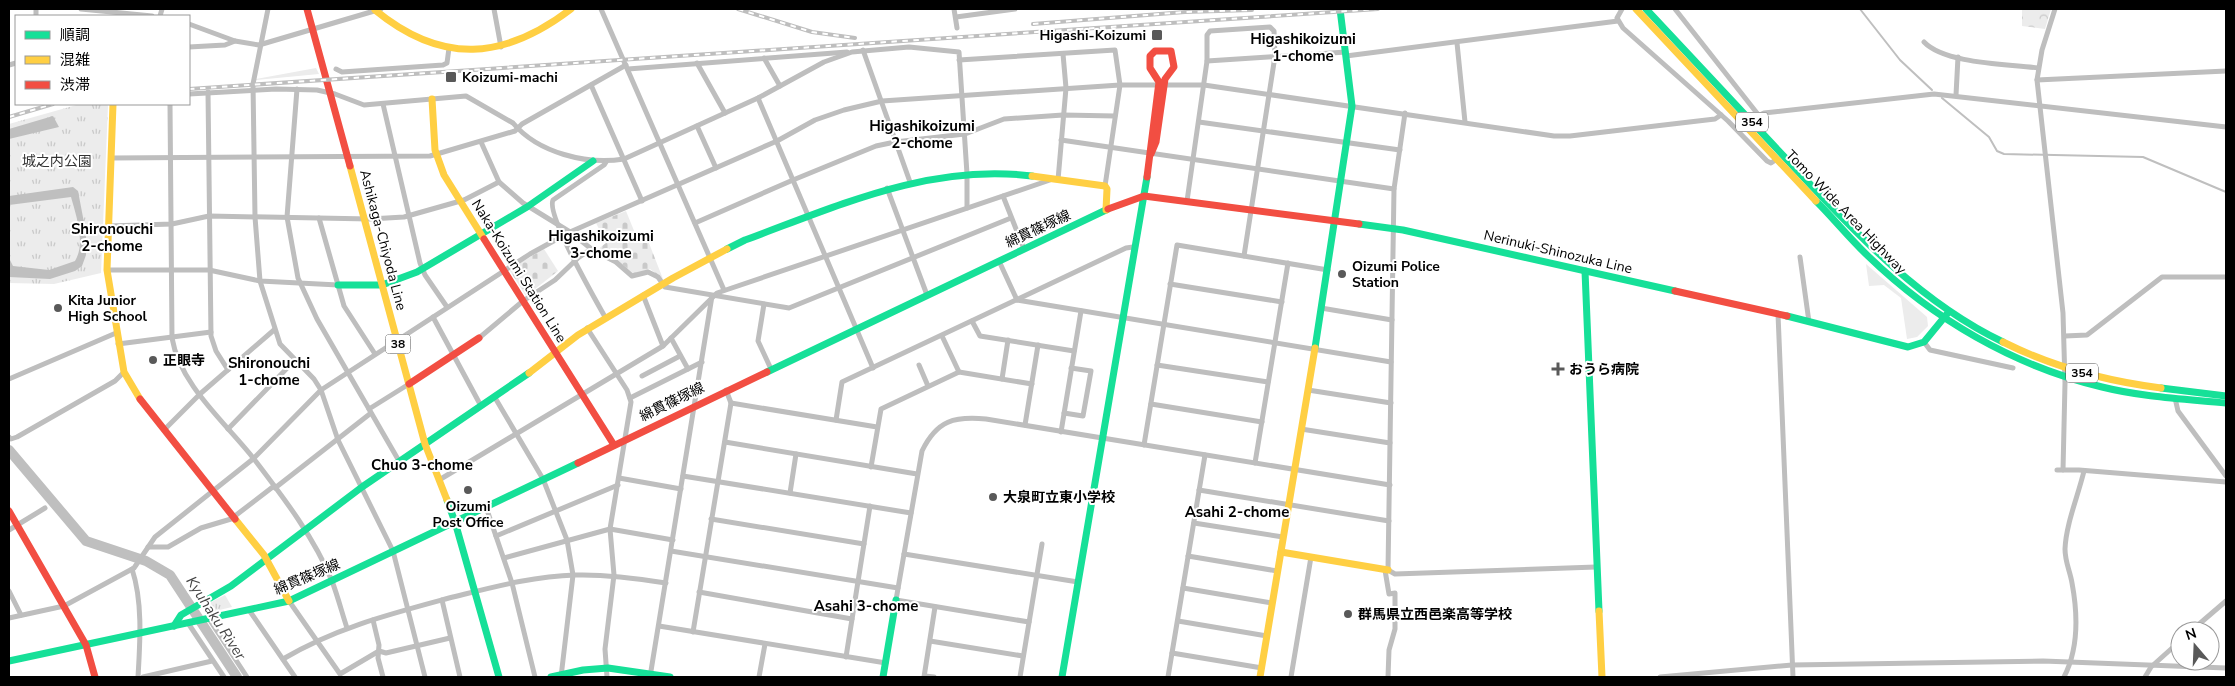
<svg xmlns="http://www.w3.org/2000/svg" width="2235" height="686" font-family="'Nunito Sans','Noto Sans JP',sans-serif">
  <defs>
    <pattern id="forest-crowns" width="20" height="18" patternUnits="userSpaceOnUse" patternTransform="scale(1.25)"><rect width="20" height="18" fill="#ececec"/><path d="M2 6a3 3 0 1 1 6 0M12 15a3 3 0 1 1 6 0" fill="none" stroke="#c9c9c9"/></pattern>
    <pattern id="cemetery-stones" width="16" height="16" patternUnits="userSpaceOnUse" patternTransform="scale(1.25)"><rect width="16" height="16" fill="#ececec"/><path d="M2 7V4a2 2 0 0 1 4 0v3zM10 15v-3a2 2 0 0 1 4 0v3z" fill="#c9c9c9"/></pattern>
    <pattern id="park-tufts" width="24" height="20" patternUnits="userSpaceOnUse" patternTransform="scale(1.25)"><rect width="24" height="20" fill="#ececec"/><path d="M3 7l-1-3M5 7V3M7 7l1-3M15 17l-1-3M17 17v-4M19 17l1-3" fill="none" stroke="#c9c9c9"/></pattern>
  </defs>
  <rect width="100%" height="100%" fill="#fff"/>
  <!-- green -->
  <g fill="#ececec">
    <path d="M 316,68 L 319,74 L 256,80 L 256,79 Z"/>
    <path d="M 1866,264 L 1927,317 L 1928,326 L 1917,337 L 1907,339 L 1901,298 L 1884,285 L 1869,286 Z"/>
  </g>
  <!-- forest -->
  <path fill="url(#forest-crowns)" d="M 2022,9 L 2051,9 L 2045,29 L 2022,26 Z"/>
  <!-- cemetery -->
  <g fill="url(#cemetery-stones)">
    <path d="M 626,211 L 637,238 L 647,238 L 663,279 L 650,269 L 634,274 L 616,259 L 597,250 L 606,243 L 596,223 Z"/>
    <path d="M 544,249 L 558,271 L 526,296 L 510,271 L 511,268 Z"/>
  </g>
  <!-- park -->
  <g fill="url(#park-tufts)">
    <path d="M 80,104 L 107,104 L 108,106 L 101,273 L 54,284 L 9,283 L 9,124 Z"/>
    <path d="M 225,595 L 232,607 L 207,613 L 203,606 Z"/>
  </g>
  <!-- water -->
  <g fill="#bfbfbf">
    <path d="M 53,116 L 59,127 L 9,139 L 9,129 Z"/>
    <path d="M 73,187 L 78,191 L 86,233 L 86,255 L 82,266 L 75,271 L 50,279 L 9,277 L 9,258 L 13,266 L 49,270 L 75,261 C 86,243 76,215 71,197 L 9,205 L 9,196 Z"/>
  </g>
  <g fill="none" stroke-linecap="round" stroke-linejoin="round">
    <!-- stream -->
    <g stroke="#bfbfbf" stroke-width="2">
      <path d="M 1860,9 L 1900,60 L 1932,90"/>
      <path d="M 1942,98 L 1989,137 L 1997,151 L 2004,154 L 2143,157 L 2226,192"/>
    </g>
    <!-- river -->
    <path stroke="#bfbfbf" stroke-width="10" d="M 9,450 L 86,541 L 146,561 L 170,575 L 237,677"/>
    <!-- street -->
    <g stroke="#bebebe" stroke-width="5">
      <path d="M 81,9 L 152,16"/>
      <path d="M 268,9 L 253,84 L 255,217 L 260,281 L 280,344 L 314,379 L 321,390 L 338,440 L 393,551 L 425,677"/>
      <path d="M 494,9 L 501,47"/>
      <path d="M 601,9 L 724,290"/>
      <path d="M 954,9 L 957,28"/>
      <path d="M 1622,9 L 1617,18 L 1623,28 L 1728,121 L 1767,161 L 1771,163 L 1777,159"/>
      <path d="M 1675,9 L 1764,122 L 1766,127 L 1762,133"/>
      <path d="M 2055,9 L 2042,50 L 2037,80 L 2063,313 L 2065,383 L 2063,470"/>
      <path d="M 36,16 L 36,9"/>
      <path d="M 160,16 L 162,9"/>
      <path d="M 956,17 L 1015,9"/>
      <path d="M 189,24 L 235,41 L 259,45 L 381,9"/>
      <path d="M 1924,42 C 1945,64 2008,64 2038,68"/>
      <path d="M 1457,43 L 1465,122"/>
      <path d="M 189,47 L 225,45 L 235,41"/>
      <path d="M 863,50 L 910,182"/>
      <path d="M 1346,56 L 1618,21"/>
      <path d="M 764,58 L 780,86"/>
      <path d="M 959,60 L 1115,50 L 1120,85 L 1105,186"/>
      <path d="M 1207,61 L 1346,52"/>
      <path d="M 697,63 L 725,113"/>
      <path d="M 9,65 L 16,63"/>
      <path d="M 336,69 L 342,72 L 443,65 L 447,63 L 449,48"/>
      <path d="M 628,69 L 847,52"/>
      <path d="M 2037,80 L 2226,71"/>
      <path d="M 591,85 L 642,201"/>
      <path d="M 297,89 L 287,217 L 298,278 L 317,319 L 399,461"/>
      <path d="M 208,92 L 211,336 L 216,351 L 228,370"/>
      <path d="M 189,94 L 276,89 L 317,90 L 335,94 L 364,105 L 466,96 L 513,123 C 538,153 587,165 624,159 L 758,98 L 824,62 L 852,52 L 909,47 L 959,52 L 967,174 L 967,208"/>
      <path d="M 1956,95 L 1958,57"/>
      <path d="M 758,98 L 873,368"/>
      <path d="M 170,104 L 172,338 C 180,385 225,422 254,459 C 283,497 314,537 332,581 C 338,597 342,613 347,628"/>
      <path d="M 383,104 L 420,263 L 425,275 L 447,307"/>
      <path d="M 1405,113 L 1394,189 L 1388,570 L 1395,574 L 1596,567"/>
      <path d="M 1758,116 L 1764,113 L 1934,94 L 2226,127"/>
      <path d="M 1199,122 L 1400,150"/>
      <path d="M 697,126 L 716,168"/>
      <path d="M 1061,140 L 1394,189"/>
      <path d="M 481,142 L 499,182 L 523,203 L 570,232 L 594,251 L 616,262 L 632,276 L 648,272 L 658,277 L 665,287 L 789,308 L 1011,218"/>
      <path d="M 112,158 L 430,156 L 515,131 L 522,124 L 626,65"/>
      <path d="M 1058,180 L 1066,88 L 1063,54"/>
      <path d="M 887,188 L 927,295"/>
      <path d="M 1003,196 L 1024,249"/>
      <path d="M 1187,201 L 1207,61 L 1207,35 L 1210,31 L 1270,27 L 1274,31 L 1275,56 L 1244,256"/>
      <path d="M 319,218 L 344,306 L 375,354"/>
      <path d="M 695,223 L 793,180 L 876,146 L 895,142 L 965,134 L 1004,119 L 1063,115 L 1115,116"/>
      <path d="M 88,231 L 99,230 L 108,226 L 172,224 L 209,216 L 370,219 L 404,217 L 464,200 L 499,182"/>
      <path d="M 1800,257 L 1809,322"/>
      <path d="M 999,261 L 1017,300"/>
      <path d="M 107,270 L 209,270 L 260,281 L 338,285"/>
      <path d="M 1170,284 L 1282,302"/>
      <path d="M 643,295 L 663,346"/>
      <path d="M 1017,300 L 1391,362"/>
      <path d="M 764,304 L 758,341 L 771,369"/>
      <path d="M 1321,308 L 1392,320"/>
      <path d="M 1778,314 L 1793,677"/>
      <path d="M 433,317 L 481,406"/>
      <path d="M 605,317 C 595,299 546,214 553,200 L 604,165 L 606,162"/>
      <path d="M 972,321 L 980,336 L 1074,351"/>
      <path d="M 587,328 L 627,390 L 631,402 L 610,529 L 614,575 L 605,649 L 607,677"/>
      <path d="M 942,336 L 959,372"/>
      <path d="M 2065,336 L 2087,335 L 2162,277 L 2226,277"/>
      <path d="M 479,338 L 523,301 L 555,280 L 578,258 L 591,249"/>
      <path d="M 671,338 L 688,369"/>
      <path d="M 1924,342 L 1930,350 L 2013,368"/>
      <path d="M 118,344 L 211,332"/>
      <path d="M 919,365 L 928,386"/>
      <path d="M 1157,365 L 1268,382"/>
      <path d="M 642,376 L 680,356"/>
      <path d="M 9,379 L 116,333"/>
      <path d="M 1002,379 L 1008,340"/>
      <path d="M 1308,390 L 1391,403"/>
      <path d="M 494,396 L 543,479 L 567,540 L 573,575 L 561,677"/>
      <path d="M 630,398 L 702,362"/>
      <path d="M 2175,398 L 2178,411 L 2226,476"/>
      <path d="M 731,403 L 877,427"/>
      <path d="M 1151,404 L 1262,422"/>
      <path d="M 369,409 L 409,384"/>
      <path d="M 1064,413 L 1083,416 L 1091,371 L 1071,368"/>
      <path d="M 836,420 L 842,382 L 1126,248 L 1133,247"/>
      <path d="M 1025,425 L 1038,345"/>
      <path d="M 228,429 L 295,360"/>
      <path d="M 1301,429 L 1390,443"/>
      <path d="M 164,430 L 200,394 L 274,330"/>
      <path d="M 1061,432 L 1081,311"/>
      <path d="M 9,437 L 11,439 L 17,437 L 115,381 L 124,372"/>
      <path d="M 725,442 L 917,474"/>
      <path d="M 1144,445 L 1177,245 L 1328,270"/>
      <path d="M 1255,463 L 1288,263"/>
      <path d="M 871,467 L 881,409 L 959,372 L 1032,384"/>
      <path d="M 2057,470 L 2079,470 L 2226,482"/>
      <path d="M 683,476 L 911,513"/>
      <path d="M 619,478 L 681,489"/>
      <path d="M 439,480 L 663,346 L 717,293 L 1050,180"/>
      <path d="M 275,488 L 371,413"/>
      <path d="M 1199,490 L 1389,521"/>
      <path d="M 790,493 L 796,454"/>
      <path d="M 486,507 L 512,583 L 535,677"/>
      <path d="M 711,519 L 864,544"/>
      <path d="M 1194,523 L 1283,537"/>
      <path d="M 9,530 L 45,508"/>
      <path d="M 496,536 L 618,485"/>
      <path d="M 148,547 L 168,547 L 201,528 L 231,519 L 274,486"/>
      <path d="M 671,551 L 898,588"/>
      <path d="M 904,554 L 1078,582"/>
      <path d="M 1188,556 L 1277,571"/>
      <path d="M 504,558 L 610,529 L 673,540"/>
      <path d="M 132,569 C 143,602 140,643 138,677"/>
      <path d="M 1385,570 L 1389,594 L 1395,593 L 1395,629 L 1389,650 L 1388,677"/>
      <path d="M 1183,588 L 1272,603"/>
      <path d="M 9,591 L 21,615"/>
      <path d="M 699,592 L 852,619"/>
      <path d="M 442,600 L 460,677"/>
      <path d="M 289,601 L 340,674 L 379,651 L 386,653 L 450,638"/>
      <path d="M 249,610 L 295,677"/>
      <path d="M 9,618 L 64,606 L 134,568 L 155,537 L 253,459 L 321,390 L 530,254 L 570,232 L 777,141 L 815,120 L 844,110 L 882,101 L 1120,85 L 1204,85 L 1554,136 L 1570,136 L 1715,119 L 1721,115"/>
      <path d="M 209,619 L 247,677"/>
      <path d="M 373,620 L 379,645 L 378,658 L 383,677"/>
      <path d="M 1178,621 L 1267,636"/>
      <path d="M 1029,622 L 896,600 L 922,451 C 937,420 955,416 986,419 L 1390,485"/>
      <path d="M 188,623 L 224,677"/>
      <path d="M 659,626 L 886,663"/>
      <path d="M 2191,631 L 2226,601"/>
      <path d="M 693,632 L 731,403 L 726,390"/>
      <path d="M 930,641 L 1023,656"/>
      <path d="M 1172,653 L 1262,668"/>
      <path d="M 846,657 L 870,506"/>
      <path d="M 283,659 C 335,628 390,614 449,598 C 490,588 533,576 575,575 C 606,574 635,578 666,583"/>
      <path d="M 925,676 L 934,677"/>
      <path d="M 143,677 L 212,661"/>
      <path d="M 650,677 L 712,296"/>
      <path d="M 759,677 L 765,644"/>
      <path d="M 924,677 L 935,607"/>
      <path d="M 1020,677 L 1042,544"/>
      <path d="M 1168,677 L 1205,455"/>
      <path d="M 1291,677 L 1311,557"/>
      <path d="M 1660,677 L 1792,665 L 2043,661 L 2226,668"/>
      <path d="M 2064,677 C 2079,648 2078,615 2072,583 C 2070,571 2065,562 2065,549 C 2066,524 2078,496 2084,471"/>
      <path d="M 2145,677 L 2151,667 L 2180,641"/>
    </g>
    <!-- fast -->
    <g stroke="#16e098" stroke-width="7">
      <path d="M 1646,9 C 1695,61 1743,113 1792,165 C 1854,231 1919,302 2003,342"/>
      <path d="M 1816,201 C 1834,219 1850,239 1868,256 C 1933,319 2014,366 2102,387 C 2142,397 2185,399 2226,403"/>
      <path d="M 1359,224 L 1403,230 L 1675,291"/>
      <path d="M 727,249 L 745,240 C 838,206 930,163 1032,176"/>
      <path d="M 1585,271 L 1599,611"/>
      <path d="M 338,285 L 382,285 L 417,272 L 527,207 L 593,161"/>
      <path d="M 1787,316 L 1908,347 L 1924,342 L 1947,314"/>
      <path d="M 1315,348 L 1352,106 L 1340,9"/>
      <path d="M 767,372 L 1108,209"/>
      <path d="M 2161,388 L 2226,396"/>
      <path d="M 447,500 L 455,522 L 499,677"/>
      <path d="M 174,626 L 181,615 L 231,586 L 362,487 L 529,373"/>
      <path d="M 9,661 L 289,601 L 578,463"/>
      <path d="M 551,677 L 583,670 L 608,668 L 670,677"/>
      <path d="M 883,677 L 896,600"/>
      <path d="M 1062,677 L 1147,177"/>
    </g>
    <!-- slow -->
    <g stroke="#ffcf43" stroke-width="7">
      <path d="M 1636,9 L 1816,201"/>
      <path d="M 375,10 C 442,65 504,60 571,9"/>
      <path d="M 432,99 L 435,150 L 444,175 L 484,239"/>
      <path d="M 113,104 L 107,270 L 124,372 L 140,399"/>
      <path d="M 350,166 L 425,444 L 447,500"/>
      <path d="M 1032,176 L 1105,186 L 1107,189 L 1106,210"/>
      <path d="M 2003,342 C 2053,367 2106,381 2161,388"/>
      <path d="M 529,373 L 578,335 L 673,278 L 727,249"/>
      <path d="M 235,519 L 264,555 L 289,601"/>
      <path d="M 1281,552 L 1388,570"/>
      <path d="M 1599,611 L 1602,677"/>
      <path d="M 1260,677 L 1315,348"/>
    </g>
    <!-- jam -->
    <g stroke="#f24e42" stroke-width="7">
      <path d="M 307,9 L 350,166"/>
      <path d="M 1147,177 L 1159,82 L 1150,68 L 1150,56 L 1155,51 L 1171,51 L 1174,67 L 1165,79 L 1156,142 L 1151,154"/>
      <path d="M 1108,209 L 1144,196 L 1359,224"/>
      <path d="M 484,239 L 614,445"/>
      <path d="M 1675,291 L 1787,316"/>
      <path d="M 409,384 L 479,338"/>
      <path d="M 140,399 L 235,519"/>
      <path d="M 578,463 L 767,372"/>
      <path d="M 9,511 L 86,645 L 95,677"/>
    </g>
    <!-- rail casing -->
    <g stroke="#bebebe" stroke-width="4">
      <g id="rail">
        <path d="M 738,9 L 812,32 L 855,38"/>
        <path d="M 1033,24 L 1185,12 L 1252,10"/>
        <path d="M 189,89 L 1378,9"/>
        <path d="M 9,117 L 53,104"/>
      </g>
    </g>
    <!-- rail -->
    <use href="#rail" stroke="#fff" stroke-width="2" stroke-dasharray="5.5" stroke-linecap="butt"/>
  </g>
  <!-- markers -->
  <g fill="#595959" stroke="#fff" stroke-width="2">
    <rect x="1151" y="29" width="12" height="12" rx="2.5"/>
    <rect x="445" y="71" width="12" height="12" rx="2.5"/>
    <circle cx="1342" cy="274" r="5"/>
    <circle cx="58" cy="308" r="5"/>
    <circle cx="153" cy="360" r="5"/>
    <path d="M1555.5 361.5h5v5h5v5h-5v5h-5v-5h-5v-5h5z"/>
    <circle cx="468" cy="490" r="5"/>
    <circle cx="993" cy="497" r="5"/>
    <circle cx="1348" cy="614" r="5"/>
  </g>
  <g text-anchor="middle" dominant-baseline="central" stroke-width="4" stroke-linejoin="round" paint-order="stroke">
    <!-- shield labels -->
    <g fill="#fff" stroke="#4c4c4c" stroke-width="1">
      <rect x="1736" y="112.5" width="32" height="19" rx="4"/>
      <rect x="385.5" y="334.5" width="25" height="19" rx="4"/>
      <rect x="2066" y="363.5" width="32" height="19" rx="4"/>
    </g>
    <g font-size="12" font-weight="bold" fill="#000">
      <text x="1752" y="122">354</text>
      <text x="398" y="344">38</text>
      <text x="2082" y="373">354</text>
    </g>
    <!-- poi labels -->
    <g font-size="14" font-weight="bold" fill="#000" stroke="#fff" text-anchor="start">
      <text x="1146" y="35" text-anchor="end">Higashi-Koizumi</text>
      <text x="462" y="77">Koizumi-machi</text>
      <text x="1352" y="266">Oizumi Police<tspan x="1352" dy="16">Station</tspan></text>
      <text x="68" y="300">Kita Junior<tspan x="68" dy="16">High School</tspan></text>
      <text x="163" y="360">正眼寺</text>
      <text x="1569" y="369">おうら病院</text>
      <text x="1003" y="497">大泉町立東小学校</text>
      <text x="468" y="506" text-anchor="middle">Oizumi<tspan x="468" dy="16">Post Office</tspan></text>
      <text x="1358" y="614">群馬県立西邑楽高等学校</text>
    </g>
    <!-- park labels -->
    <g font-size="14" fill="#333" stroke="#fff">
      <text x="57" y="161">城之内公園</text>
    </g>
    <!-- street labels -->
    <g font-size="14" fill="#000" stroke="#fff">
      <text transform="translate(1846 212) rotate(46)">Tomo Wide Area Highway</text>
      <text transform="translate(1038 229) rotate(-25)">綿貫篠塚線</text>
      <text transform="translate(383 240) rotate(75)">Ashikaga-Chiyoda Line</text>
      <text transform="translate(1558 252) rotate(13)">Nerinuki-Shinozuka Line</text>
      <text transform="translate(519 271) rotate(58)">Naka-Koizumi Station Line</text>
      <text transform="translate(672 402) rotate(-26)">綿貫篠塚線</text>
      <text transform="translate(307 577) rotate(-23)">綿貫篠塚線</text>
    </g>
    <!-- neighbourhood labels -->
    <g font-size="15" font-weight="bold" fill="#000" stroke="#fff">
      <text x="1303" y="39">Higashikoizumi<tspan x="1303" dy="17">1-chome</tspan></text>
      <text x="922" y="126">Higashikoizumi<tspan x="922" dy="17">2-chome</tspan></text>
      <text x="112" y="229">Shironouchi<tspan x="112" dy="17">2-chome</tspan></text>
      <text x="601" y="236">Higashikoizumi<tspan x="601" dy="17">3-chome</tspan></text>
      <text x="269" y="363">Shironouchi<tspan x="269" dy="17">1-chome</tspan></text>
      <text x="422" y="465">Chuo 3-chome</text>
      <text x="1237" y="512">Asahi 2-chome</text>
      <text x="866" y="606">Asahi 3-chome</text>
    </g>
    <!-- water labels -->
    <g font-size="15" font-style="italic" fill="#444" stroke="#fff">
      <text transform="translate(216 618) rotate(57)">Kyuhaku River</text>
    </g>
  </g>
  <!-- border -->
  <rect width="2235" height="686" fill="none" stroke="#000000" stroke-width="20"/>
  <!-- legend -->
  <rect x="15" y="15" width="175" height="90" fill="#ffffff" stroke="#999999"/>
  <rect x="25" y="31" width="25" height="8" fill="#16e098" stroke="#999999"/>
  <text x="60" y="40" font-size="15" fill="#000000">順調</text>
  <rect x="25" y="56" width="25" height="8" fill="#ffcf43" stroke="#999999"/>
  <text x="60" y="65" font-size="15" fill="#000000">混雑</text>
  <rect x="25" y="81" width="25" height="8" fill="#f24e42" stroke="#999999"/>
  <text x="60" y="90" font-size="15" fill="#000000">渋滞</text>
  <!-- north arrow -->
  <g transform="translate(2195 646) rotate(341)"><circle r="24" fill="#ffffff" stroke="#999999"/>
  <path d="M0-4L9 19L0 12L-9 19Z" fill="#595959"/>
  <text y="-8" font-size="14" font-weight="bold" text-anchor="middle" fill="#000000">N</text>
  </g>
</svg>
